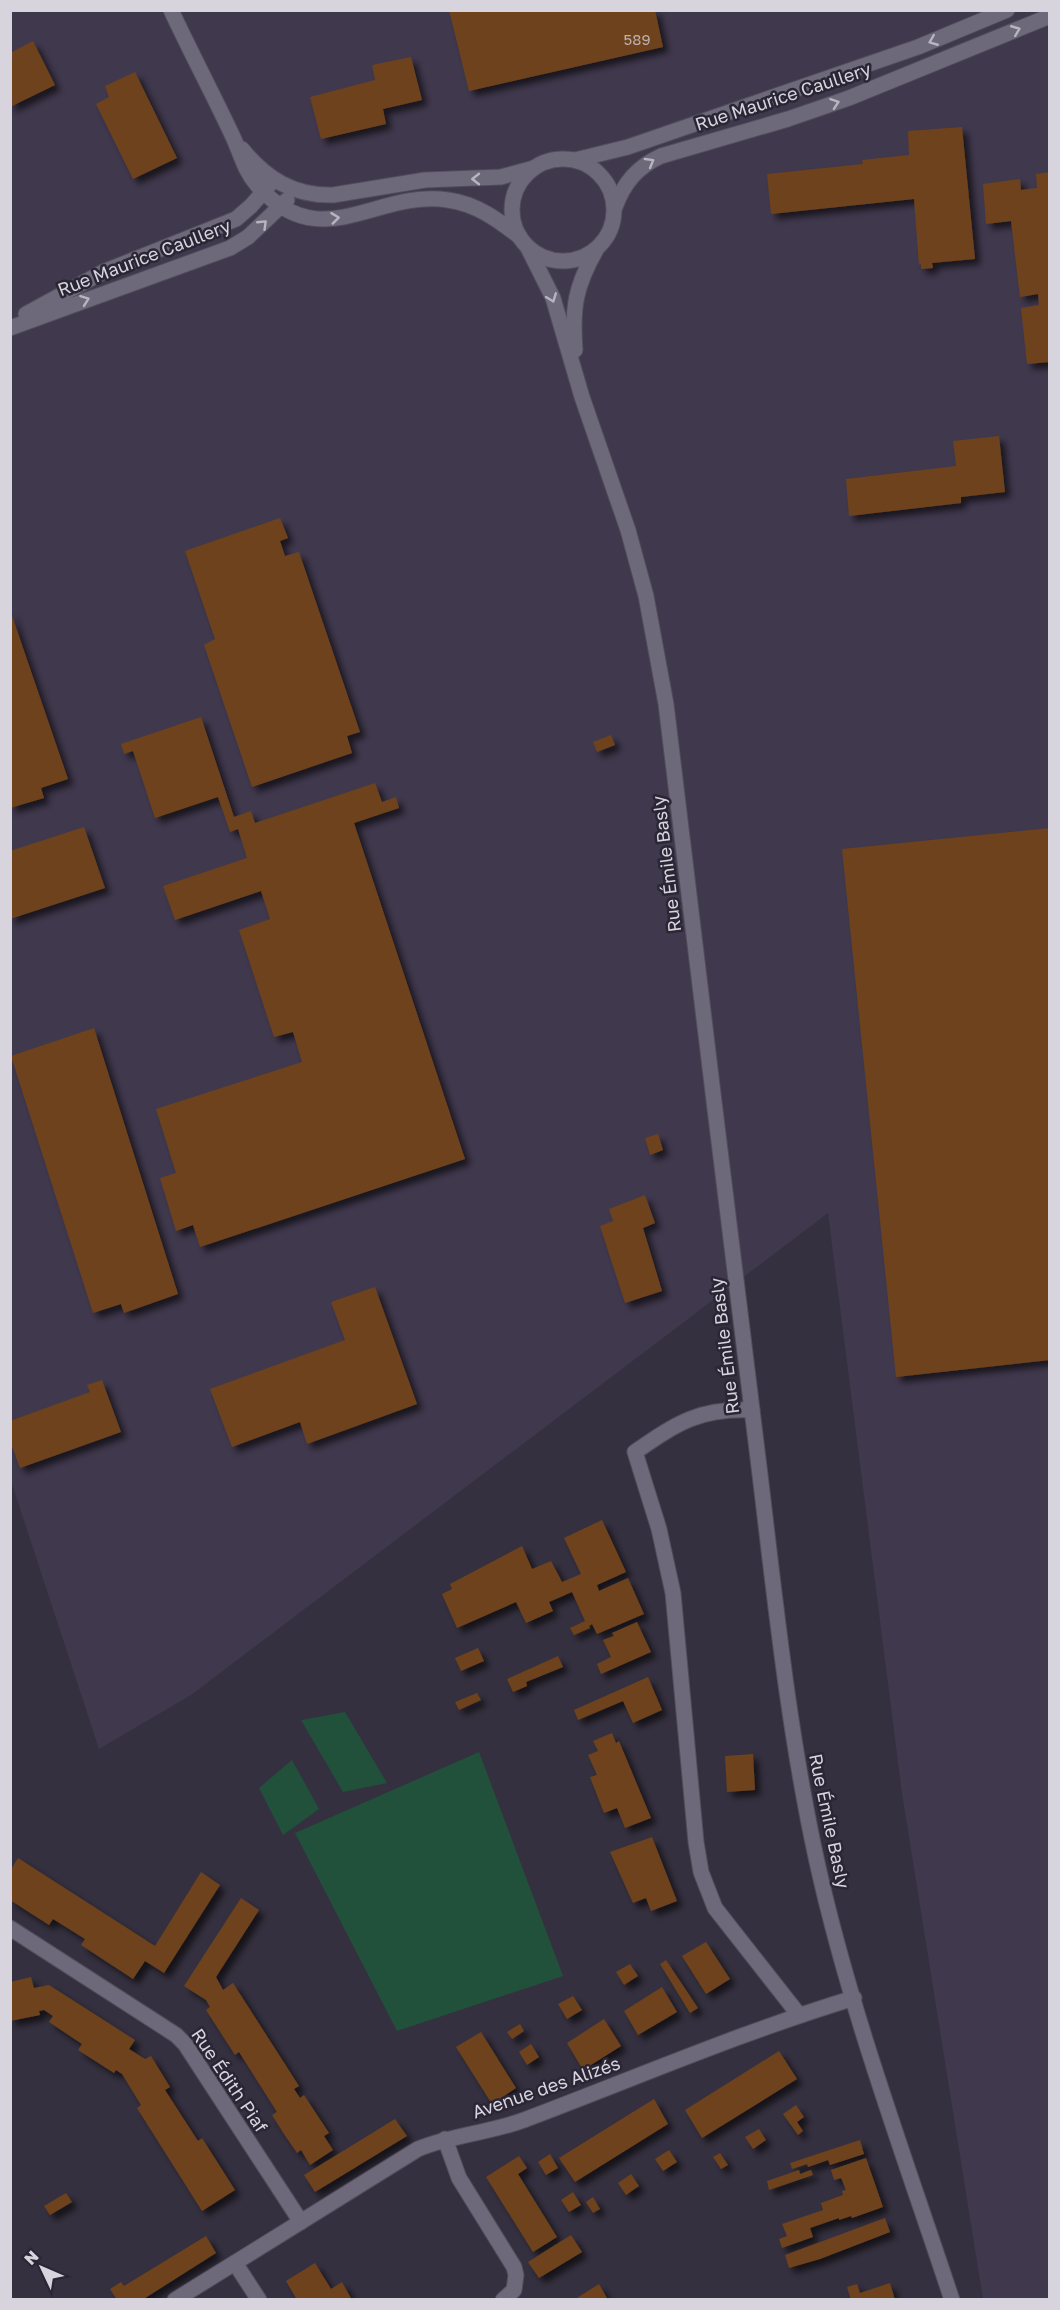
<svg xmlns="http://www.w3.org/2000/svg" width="1060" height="2310" font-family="'Golos Text',sans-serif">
  <defs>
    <filter id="shadow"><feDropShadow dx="5.5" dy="5.5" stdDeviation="3" flood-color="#0009"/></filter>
  </defs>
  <rect width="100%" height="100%" fill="#35303f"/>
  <!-- built -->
  <path fill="#40384d" d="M 10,11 L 1049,11 L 1049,2299 L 983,2299 L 902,1793 L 828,1213 L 191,1695 L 99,1749 L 10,1478 Z"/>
  <!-- green -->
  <g fill="#21503b">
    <path d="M 345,1712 L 387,1783 L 343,1792 L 301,1720 Z"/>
    <path d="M 479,1752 L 563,1976 L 397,2031 L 295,1833 Z"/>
    <path d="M 292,1760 L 319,1809 L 283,1835 L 259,1788 Z"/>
  </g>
  <!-- building -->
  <g fill="#6e421c" filter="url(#shadow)">
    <path d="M 449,10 L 655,10 L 663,47 L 469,91 Z"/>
    <path d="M 33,41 L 55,85 L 10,107 L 10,53 Z"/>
    <path d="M 411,57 L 422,100 L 383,109 L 386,124 L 321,139 L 310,97 L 375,80 L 372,65 Z"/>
    <path d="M 135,72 L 177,158 L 133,179 L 96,104 L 109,97 L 105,86 Z"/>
    <path d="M 962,127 L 975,259 L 932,263 L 933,268 L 921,269 L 921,264 L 919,265 L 914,199 L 771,214 L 767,174 L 863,164 L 862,160 L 909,155 L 908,131 Z"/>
    <path d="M 1050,172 L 1050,362 L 1027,364 L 1021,308 L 1039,305 L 1038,294 L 1020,297 L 1011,221 L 986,224 L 983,184 L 1020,179 L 1021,190 L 1037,188 L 1036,174 Z"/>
    <path d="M 999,436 L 1005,492 L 961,497 L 961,503 L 849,516 L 846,479 L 956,466 L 953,441 Z"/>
    <path d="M 280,518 L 288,538 L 280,541 L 285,556 L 299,552 L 360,732 L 347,736 L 352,753 L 252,787 L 204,645 L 215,639 L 185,551 Z"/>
    <path d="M 10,610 L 68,779 L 41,788 L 44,798 L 10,808 Z"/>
    <path d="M 201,717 L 234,817 L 251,811 L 255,823 L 375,783 L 382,802 L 396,797 L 399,808 L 354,823 L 465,1159 L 200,1247 L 193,1225 L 176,1231 L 160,1178 L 176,1173 L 156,1109 L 302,1062 L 293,1032 L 274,1037 L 239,930 L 270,919 L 261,891 L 175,920 L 163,886 L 247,858 L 238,829 L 230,832 L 218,797 L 155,818 L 133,751 L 124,754 L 121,744 Z"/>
    <path d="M 611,735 L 615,745 L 597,752 L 593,742 Z"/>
    <path d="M 84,827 L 105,888 L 10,919 L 10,851 Z"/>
    <path d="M 1050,828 L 1050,1360 L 896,1377 L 842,849 Z"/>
    <path d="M 94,1028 L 178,1294 L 124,1313 L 121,1304 L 93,1313 L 11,1056 Z"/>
    <path d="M 658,1134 L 663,1150 L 650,1155 L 645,1138 Z"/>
    <path d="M 645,1195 L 655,1223 L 643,1228 L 662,1291 L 625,1303 L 600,1226 L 613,1221 L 609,1209 Z"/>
    <path d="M 375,1287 L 417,1404 L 307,1444 L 300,1422 L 232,1447 L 210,1389 L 345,1340 L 331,1302 Z"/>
    <path d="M 102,1380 L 121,1432 L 20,1468 L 10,1441 L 10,1421 L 90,1392 L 87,1385 Z"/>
    <path d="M 602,1520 L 626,1572 L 597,1585 L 599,1591 L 628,1578 L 644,1614 L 597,1634 L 592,1624 L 589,1626 L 590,1628 L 574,1635 L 570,1628 L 585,1621 L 572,1592 L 549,1602 L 553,1611 L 526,1623 L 516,1602 L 457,1628 L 442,1594 L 452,1589 L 450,1584 L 522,1546 L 532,1569 L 551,1561 L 562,1582 L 581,1574 L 564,1538 Z"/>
    <path d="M 637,1622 L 651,1652 L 601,1674 L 597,1664 L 611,1657 L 603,1640 L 614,1636 L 612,1633 Z"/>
    <path d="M 478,1648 L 484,1661 L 461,1671 L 455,1658 Z"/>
    <path d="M 558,1656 L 563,1667 L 526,1682 L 527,1686 L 513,1692 L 507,1679 Z"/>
    <path d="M 648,1677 L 662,1710 L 633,1723 L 623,1701 L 578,1720 L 574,1710 Z"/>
    <path d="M 477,1693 L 481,1700 L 459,1710 L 455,1702 Z"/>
    <path d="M 612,1733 L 616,1743 L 619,1741 L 651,1818 L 625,1828 L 617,1808 L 604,1813 L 590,1777 L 597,1775 L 588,1755 L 598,1751 L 593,1741 Z"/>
    <path d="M 753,1754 L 755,1790 L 727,1792 L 725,1756 Z"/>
    <path d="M 652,1837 L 677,1901 L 651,1911 L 646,1898 L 633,1903 L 610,1852 Z"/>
    <path d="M 18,1858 L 155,1946 L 201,1872 L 220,1885 L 164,1973 L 145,1961 L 133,1979 L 81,1945 L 85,1939 L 53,1919 L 49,1925 L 10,1900 L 10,1871 Z"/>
    <path d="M 241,1898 L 259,1910 L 216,1977 L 223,1990 L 233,1983 L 299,2086 L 294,2089 L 300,2098 L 304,2095 L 329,2133 L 324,2136 L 333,2150 L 310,2165 L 301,2150 L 297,2153 L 284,2134 L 272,2115 L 277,2112 L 239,2052 L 235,2055 L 206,2010 L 210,2007 L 206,2000 L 184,1986 Z"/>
    <path d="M 706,1942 L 730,1979 L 706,1994 L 682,1956 Z"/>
    <path d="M 666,1960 L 698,2008 L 690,2013 L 660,1964 Z"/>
    <path d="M 630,1964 L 638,1976 L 624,1985 L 616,1972 Z"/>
    <path d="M 31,1977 L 34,1988 L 49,1985 L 135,2040 L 129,2049 L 145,2059 L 151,2056 L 170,2087 L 165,2090 L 198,2141 L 202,2138 L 235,2190 L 202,2211 L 137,2108 L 141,2105 L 122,2074 L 116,2070 L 114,2073 L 78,2050 L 82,2044 L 49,2022 L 53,2016 L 44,2010 L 39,2011 L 40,2015 L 10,2021 L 10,1982 Z"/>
    <path d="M 662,1987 L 677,2012 L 638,2035 L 624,2011 Z"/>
    <path d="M 573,1996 L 582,2010 L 567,2019 L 558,2004 Z"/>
    <path d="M 604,2019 L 621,2046 L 583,2070 L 567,2043 Z"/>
    <path d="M 520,2024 L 524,2031 L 512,2039 L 507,2032 Z"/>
    <path d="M 481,2032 L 516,2088 L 492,2104 L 456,2047 Z"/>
    <path d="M 531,2044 L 539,2057 L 527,2065 L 519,2052 Z"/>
    <path d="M 779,2051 L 797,2079 L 702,2138 L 685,2110 Z"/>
    <path d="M 654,2099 L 668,2124 L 575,2182 L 559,2158 Z"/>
    <path d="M 796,2105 L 804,2117 L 797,2122 L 803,2131 L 798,2135 L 783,2114 Z"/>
    <path d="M 395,2119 L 407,2136 L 315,2192 L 304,2175 Z"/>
    <path d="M 759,2129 L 766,2140 L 753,2149 L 745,2137 Z"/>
    <path d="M 860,2140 L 864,2154 L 830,2165 L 828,2160 L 808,2167 L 807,2164 L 792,2169 L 790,2163 Z"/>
    <path d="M 669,2150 L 677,2162 L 663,2171 L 655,2159 Z"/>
    <path d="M 720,2153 L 728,2165 L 721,2169 L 713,2157 Z"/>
    <path d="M 550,2154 L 558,2168 L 546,2175 L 538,2162 Z"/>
    <path d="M 519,2156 L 527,2168 L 518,2174 L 557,2237 L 533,2252 L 486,2177 Z"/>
    <path d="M 866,2158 L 883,2207 L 852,2218 L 851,2216 L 839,2220 L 839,2218 L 810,2228 L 813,2237 L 782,2248 L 779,2239 L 787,2236 L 782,2224 L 823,2210 L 821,2203 L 843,2195 L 842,2191 L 846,2190 L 841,2178 L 834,2180 L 831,2170 Z"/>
    <path d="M 799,2170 L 800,2174 L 811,2170 L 813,2175 L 769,2190 L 767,2181 Z"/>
    <path d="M 631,2174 L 639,2186 L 626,2195 L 618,2183 Z"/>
    <path d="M 573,2192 L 581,2205 L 569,2212 L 561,2200 Z"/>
    <path d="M 66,2193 L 72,2202 L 50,2215 L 44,2206 Z"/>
    <path d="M 593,2197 L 600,2209 L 593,2213 L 586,2202 Z"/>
    <path d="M 885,2218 L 890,2232 L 820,2259 L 789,2268 L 785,2255 Z"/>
    <path d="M 571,2235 L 582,2252 L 539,2278 L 528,2262 Z"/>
    <path d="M 206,2236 L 216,2253 L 142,2300 L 117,2300 L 110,2289 L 121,2282 L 124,2286 Z"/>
    <path d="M 315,2263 L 331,2289 L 342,2282 L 352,2300 L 297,2300 L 286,2281 Z"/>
    <path d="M 890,2283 L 895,2300 L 851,2300 L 847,2287 L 857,2284 L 860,2293 Z"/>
    <path d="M 599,2284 L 608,2300 L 574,2300 L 580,2296 Z"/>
  </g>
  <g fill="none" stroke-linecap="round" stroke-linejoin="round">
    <!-- street casing -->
    <g stroke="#514d5a" stroke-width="17">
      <g id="street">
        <path d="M 171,10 C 191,53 213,94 233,137 C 241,154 244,170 257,185 C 321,258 376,189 448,200 C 477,204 498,220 520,237"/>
        <path d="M 242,149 C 266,179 294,196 333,195 L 425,180 L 501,177 L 534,168"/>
        <path d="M 26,314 L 103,272 L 236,219 L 251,206 L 270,184"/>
        <path d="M 10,328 L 230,248 L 248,237 L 287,200"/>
        <path d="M 752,1410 C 699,1408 677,1423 635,1452 L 659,1529 L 673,1593 L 696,1842 L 701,1872 L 715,1908 L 799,2015"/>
        <path d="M 10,1928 L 176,2035 L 185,2044 L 301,2222"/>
        <path d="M 445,2139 L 459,2178 L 514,2267 L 516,2275 L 514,2290 L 503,2300"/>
        <path d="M 235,2263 L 259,2300"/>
        <path d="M 175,2300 L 418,2149 C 452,2135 489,2133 524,2120 C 633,2079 742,2032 854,1998"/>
      </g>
    </g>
    <!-- secondary casing -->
    <g stroke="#514d5a" stroke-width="17">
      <g id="secondary">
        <circle cx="563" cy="210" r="51"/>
        <path d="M 575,160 L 628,147 L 918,47 L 1007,10"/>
        <path d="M 615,207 C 624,183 637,167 661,156 L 788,119 L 849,98 L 1050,16"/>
        <path d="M 527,246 L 553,298 L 582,397 L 628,530 L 646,596 L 666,704 C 696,947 724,1191 755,1434 C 773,1577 786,1721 817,1862 C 850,2011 904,2155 952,2300"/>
        <path d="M 575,350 C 572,308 575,287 596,250"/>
      </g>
    </g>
    <!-- street -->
    <use href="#street" stroke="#6e697a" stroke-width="15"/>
    <!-- secondary -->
    <use href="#secondary" stroke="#6e697a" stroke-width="15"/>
  </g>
  <!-- one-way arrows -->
  <defs><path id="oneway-chevron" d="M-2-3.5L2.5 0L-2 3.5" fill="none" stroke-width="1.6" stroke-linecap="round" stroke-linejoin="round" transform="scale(1.5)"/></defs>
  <g stroke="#b8b4c0">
    <use href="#oneway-chevron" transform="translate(1016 30) rotate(-22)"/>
    <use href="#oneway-chevron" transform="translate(933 41) rotate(158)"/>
    <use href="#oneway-chevron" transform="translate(835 103) rotate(-19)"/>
    <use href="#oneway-chevron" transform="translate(650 162) rotate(-30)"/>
    <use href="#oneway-chevron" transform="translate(476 179) rotate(180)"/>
    <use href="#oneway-chevron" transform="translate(335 218) rotate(-7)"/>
    <use href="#oneway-chevron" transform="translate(263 224) rotate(-44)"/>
    <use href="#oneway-chevron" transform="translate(552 298) rotate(69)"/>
    <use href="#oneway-chevron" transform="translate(85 300) rotate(-20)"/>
  </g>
  <g text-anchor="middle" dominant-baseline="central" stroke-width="5" stroke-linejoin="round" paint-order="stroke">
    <!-- number labels -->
    <g font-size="15" fill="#bdb0ae">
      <text x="637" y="39">589</text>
    </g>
    <!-- street labels -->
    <g font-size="18" fill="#d7d4de" stroke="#2b2635">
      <text transform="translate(783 96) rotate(-18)">Rue Maurice Caullery</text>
      <text transform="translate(144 257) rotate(-21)">Rue Maurice Caullery</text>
      <text transform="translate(666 864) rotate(-97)">Rue Émile Basly</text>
      <text transform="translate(724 1346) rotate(-97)">Rue Émile Basly</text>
      <text transform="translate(830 1821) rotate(78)">Rue Émile Basly</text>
      <text transform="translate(230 2080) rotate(56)">Rue Édith Piaf</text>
      <text transform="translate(546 2087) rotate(-19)">Avenue des Alizés</text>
    </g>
  </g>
  <!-- border -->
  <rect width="1060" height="2310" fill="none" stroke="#d7d4de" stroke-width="24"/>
  <!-- north arrow -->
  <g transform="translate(42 2268) rotate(314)" stroke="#2b2635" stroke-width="4.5" paint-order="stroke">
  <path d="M0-4.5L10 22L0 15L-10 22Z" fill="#d7d4de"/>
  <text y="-9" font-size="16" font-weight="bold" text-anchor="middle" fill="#d7d4de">N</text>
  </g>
</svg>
